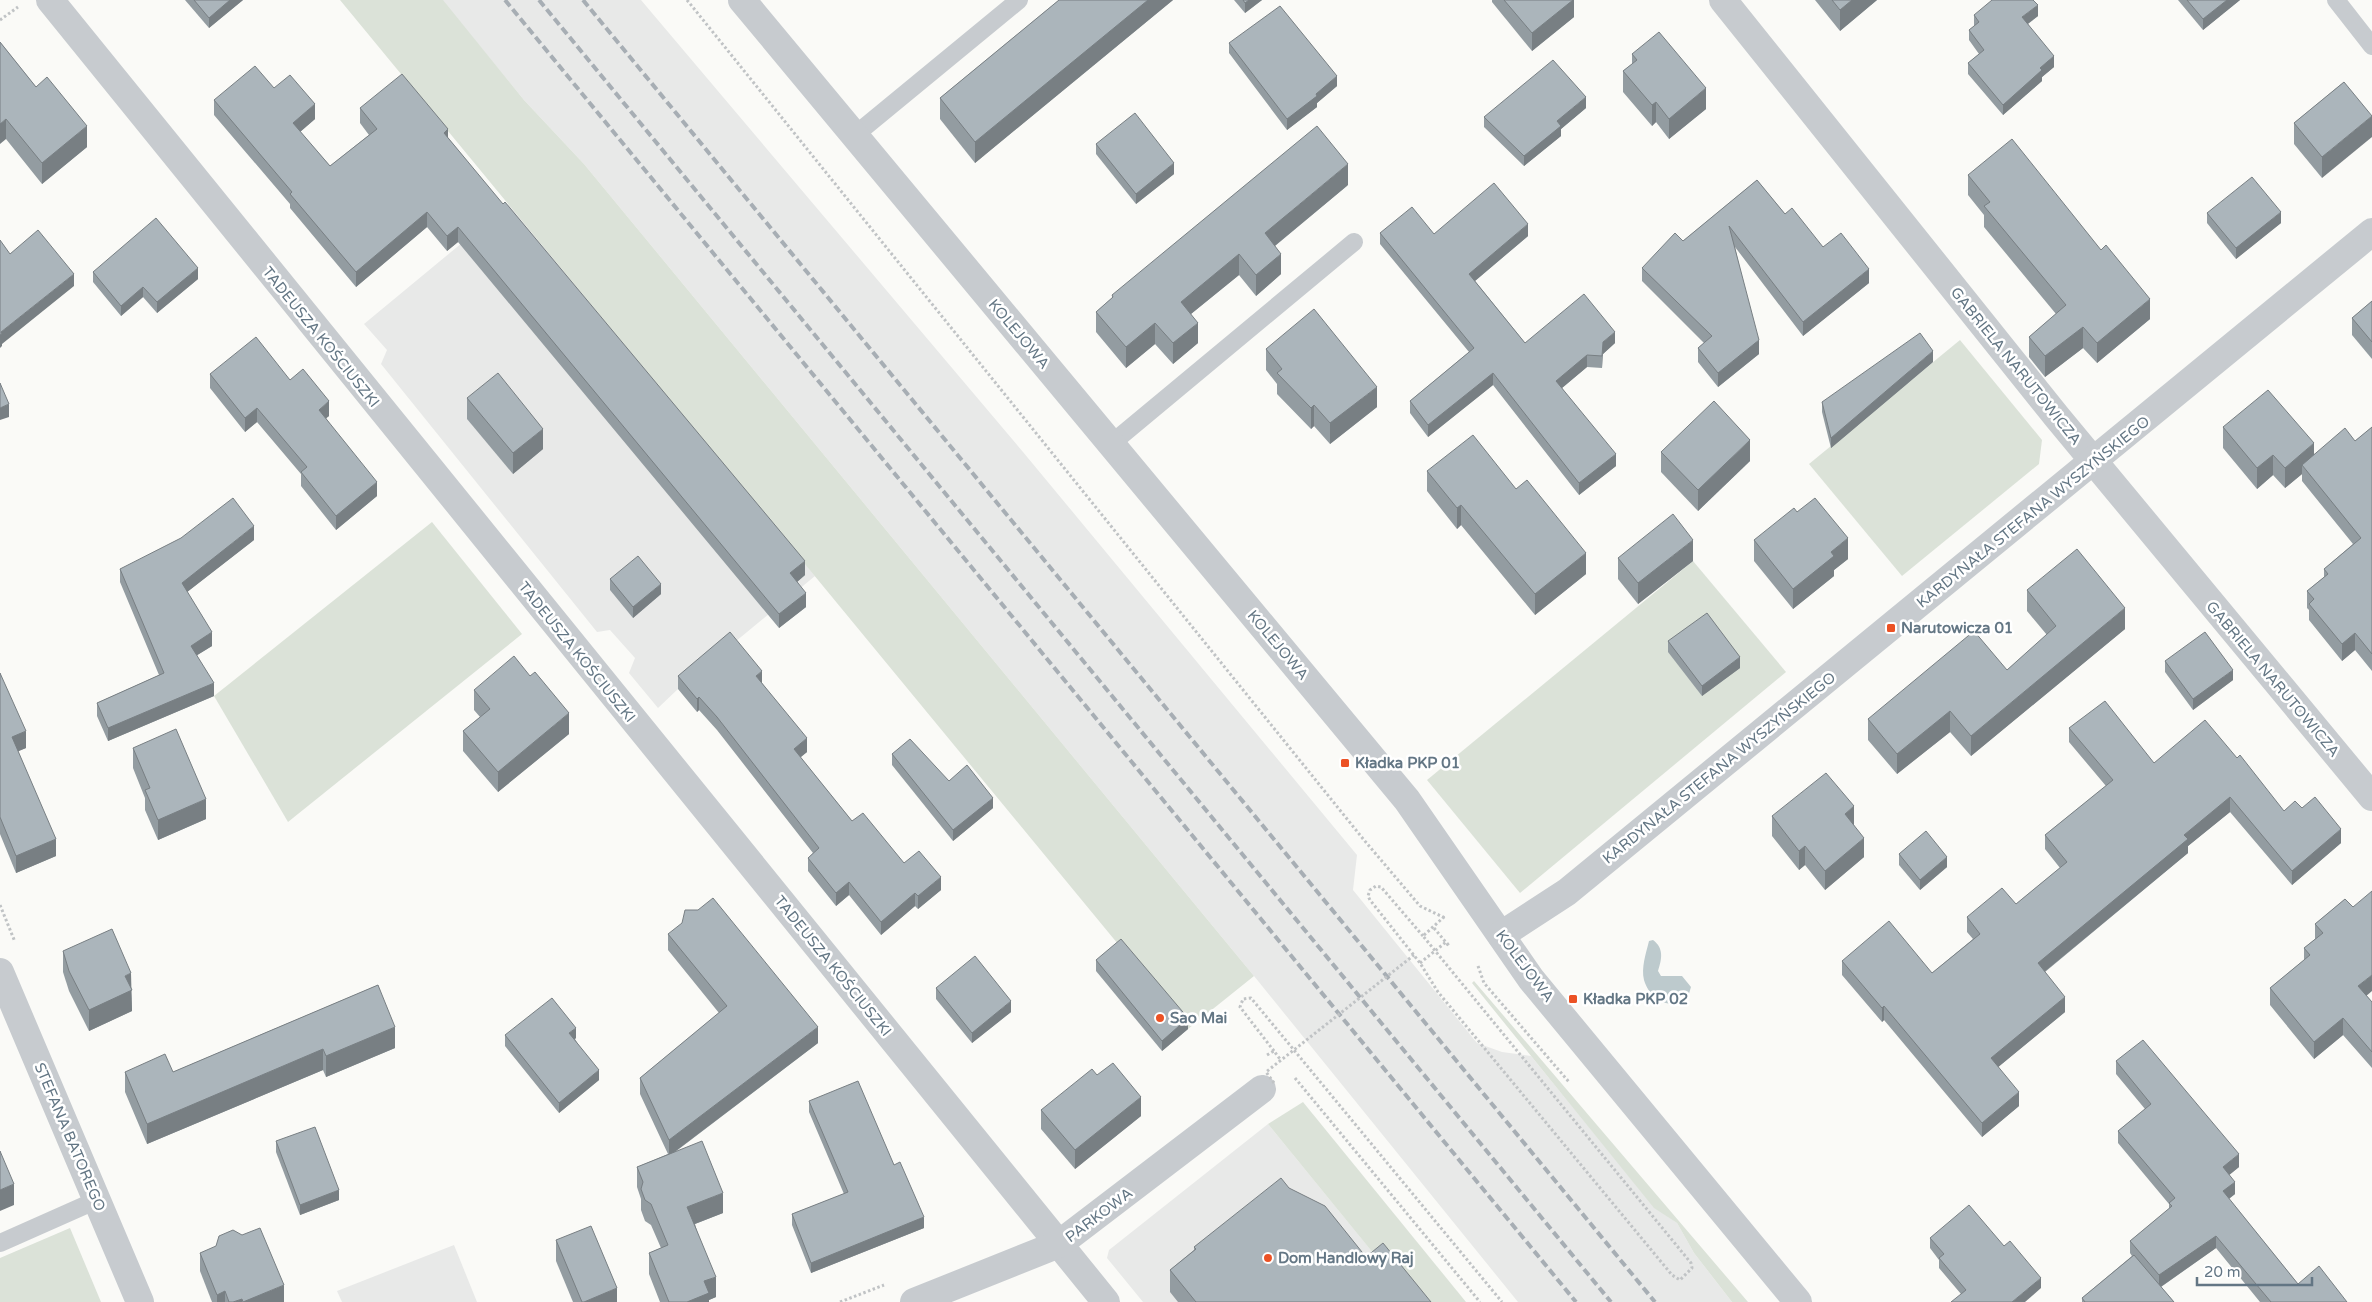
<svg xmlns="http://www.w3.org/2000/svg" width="2372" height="1302" font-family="'Varela Round',sans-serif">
  <rect width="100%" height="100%" fill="#fafaf7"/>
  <!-- built -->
  <g fill="#e8e9e8">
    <path d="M 442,0 L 641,0 L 1023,452 L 1357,855 L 1353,890 L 1477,1043 L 1502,1052 L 1531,1056 L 1654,1207 L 1677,1223 L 1694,1253 L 1732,1302 L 1518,1302 L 1254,976 L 584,164 L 524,100 Z"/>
    <path d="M 509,204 L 815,576 L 678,689 L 658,708 L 629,673 L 635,658 L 610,630 L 597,632 L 381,364 L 387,350 L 364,324 Z"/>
    <path d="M 1268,1124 L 1383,1265 L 1339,1302 L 1143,1302 L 1107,1258 L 1109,1250 Z"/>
    <path d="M 454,1245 L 477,1302 L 342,1302 L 337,1291 Z"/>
  </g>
  <!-- green -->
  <g fill="#dbe2d8">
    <path d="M 340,0 L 443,0 L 524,100 L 584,164 L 1254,976 L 1188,1029 Z"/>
    <path d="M 1960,340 L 2042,440 L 2039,464 L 1902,576 L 1809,464 Z"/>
    <path d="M 432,522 L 522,634 L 288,822 L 214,696 Z"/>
    <path d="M 1693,561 L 1786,672 L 1520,893 L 1427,780 Z"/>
    <path d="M 1474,981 L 1748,1302 L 1732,1302 L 1694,1253 L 1677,1223 L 1654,1208 L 1472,983 Z"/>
    <path d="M 1303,1102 L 1466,1302 L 1413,1302 L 1268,1124 Z"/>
    <path d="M 70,1228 L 101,1302 L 0,1302 L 0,1258 Z"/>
  </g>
  <!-- water -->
  <path fill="#bdcacd" d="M 1653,940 C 1664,948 1662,959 1658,971 L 1661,976 L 1682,976 L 1691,987 L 1687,1000 C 1670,1010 1650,1000 1644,980 C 1641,968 1646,953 1649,941 Z"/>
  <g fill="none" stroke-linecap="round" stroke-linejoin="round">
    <!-- path -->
    <g stroke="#c0c3c5" stroke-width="3" stroke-dasharray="2.5 2.5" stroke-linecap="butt">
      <path d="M 687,0 L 1364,840 L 1420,906 L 1445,918"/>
      <path d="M 0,20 L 18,7"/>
      <path d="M 0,905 L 15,942"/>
      <path d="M 1434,928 L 1449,946"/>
      <path d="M 1423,936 L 1381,887 L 1376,886 L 1370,890 L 1368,896 L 1370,900 L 1420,963 L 1438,992 L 1672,1275 L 1680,1280 L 1692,1268 L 1691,1263 L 1423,936 L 1445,916"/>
      <path d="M 1478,966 L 1484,983 L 1569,1082"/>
      <path d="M 1274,1051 L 1240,1007 L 1243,999 L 1251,998 L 1502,1302"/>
      <path d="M 1267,1055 L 1274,1051 L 1280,1059"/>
      <path d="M 1295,1078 L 1480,1302"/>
      <path d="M 840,1302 L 884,1285"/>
    </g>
    <!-- lane -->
    <g stroke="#c7cbcf" stroke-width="18">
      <path d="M 2336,0 L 2372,46"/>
      <path d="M 855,135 L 1019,0"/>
      <path d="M 1111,444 L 1354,242"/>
      <path d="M 0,1243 L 97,1200"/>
    </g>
    <!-- street -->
    <g stroke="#c7cbcf" stroke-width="28">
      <path d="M 50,0 L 1106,1302"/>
      <path d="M 742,0 L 1407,800 L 1531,979 L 1798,1302"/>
      <path d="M 1723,0 L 2057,417 L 2372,797"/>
      <path d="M 1501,935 L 1567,892 L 2372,232"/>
      <path d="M 0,972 L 140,1302"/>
      <path d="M 914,1302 L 1059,1244 L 1262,1089"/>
    </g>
    <!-- rail -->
    <g stroke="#a7aeb4" stroke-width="4" stroke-dasharray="8 4" stroke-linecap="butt">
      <path d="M 505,0 L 1576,1302"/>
      <path d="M 539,0 L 1611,1302"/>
      <path d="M 583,0 L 1655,1302"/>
    </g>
    <!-- path-bridge -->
    <g stroke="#c0c3c5" stroke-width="3" stroke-dasharray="2.5 2.5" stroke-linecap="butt">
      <path d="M 1420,963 L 1446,942 L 1449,946"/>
      <path d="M 1274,1083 L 1266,1072 L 1414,955"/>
    </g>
  </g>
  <!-- wall -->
  <g fill="#939ca1">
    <path d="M 185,0 L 243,0 L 209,28 Z"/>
    <path d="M 1059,0 L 1173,0 L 975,163 L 940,119 L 940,98 Z"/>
    <path d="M 1234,0 L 1262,0 L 1245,13 Z"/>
    <path d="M 1492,0 L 1574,0 L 1574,17 L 1532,51 L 1492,2 Z"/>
    <path d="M 1815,0 L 1877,0 L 1840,31 Z"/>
    <path d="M 2178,0 L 2240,0 L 2203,30 Z"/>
    <path d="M 1974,15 L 2038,16 L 2028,24 L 2054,67 L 2042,77 L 2042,81 L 2003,115 L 1968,74 L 1968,63 L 1979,54 L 1969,40 L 1969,30 L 1974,26 Z"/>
    <path d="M 0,42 L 36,87 L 87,147 L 42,184 L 6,139 Z"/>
    <path d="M 1229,43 L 1337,86 L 1317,103 L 1317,107 L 1287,130 L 1229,53 Z"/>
    <path d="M 1632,54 L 1706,109 L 1669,139 L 1656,122 L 1652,126 L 1623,92 L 1623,71 L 1632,64 Z"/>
    <path d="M 2344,82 L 2322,178 L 2294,144 L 2294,123 Z"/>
    <path d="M 274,88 L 315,119 L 300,132 L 330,166 L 369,135 L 360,123 L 360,108 L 448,138 L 805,575 L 797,582 L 806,607 L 779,628 L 458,242 L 447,251 L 427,227 L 356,287 L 290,208 L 290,204 L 214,115 L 214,100 Z"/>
    <path d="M 1586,108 L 1561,129 L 1561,136 L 1524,166 L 1484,127 L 1484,117 Z"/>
    <path d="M 1096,144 L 1174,174 L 1136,204 L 1096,154 Z"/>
    <path d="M 1968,175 L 2150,319 L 2097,363 L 2083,348 L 2045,377 L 2029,357 L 2029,337 L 2056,314 L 1984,227 L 1984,215 L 1968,195 Z"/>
    <path d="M 1757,180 L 1785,214 L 1823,247 L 1869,283 L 1803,336 L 1735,247 L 1759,354 L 1718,387 L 1698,362 L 1698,348 L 1704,343 L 1642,281 L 1642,268 L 1683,241 Z"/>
    <path d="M 1348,185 L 1275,246 L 1281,274 L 1256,296 L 1239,275 L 1191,314 L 1198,343 L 1173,364 L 1155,344 L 1126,368 L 1096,332 L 1096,312 L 1112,298 L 1112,295 Z"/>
    <path d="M 2207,213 L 2281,223 L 2236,259 L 2207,223 Z"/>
    <path d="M 1380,233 L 1528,236 L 1475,281 L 1525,343 L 1615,343 L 1603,354 L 1602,368 L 1587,367 L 1562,388 L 1616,466 L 1579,495 L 1493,385 L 1428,437 L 1410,413 L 1410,401 L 1469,352 L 1380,244 Z"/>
    <path d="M 93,272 L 198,279 L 157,313 L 143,297 L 121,316 L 93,282 Z"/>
    <path d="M 2372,301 L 2372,359 L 2352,335 L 2352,318 Z"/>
    <path d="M 1266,349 L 1377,407 L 1330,444 L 1314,426 L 1311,429 L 1277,394 L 1277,384 L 1266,370 Z"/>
    <path d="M 1933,362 L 1831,448 L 1822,412 L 1822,402 Z"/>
    <path d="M 210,374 L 290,380 L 329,416 L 326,418 L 377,496 L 336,530 L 301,486 L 301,474 L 257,422 L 245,432 L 210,388 Z"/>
    <path d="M 467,398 L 543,449 L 513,474 L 467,419 Z"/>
    <path d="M 2223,427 L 2314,454 L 2355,441 L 2372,427 L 2372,671 L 2355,650 L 2342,661 L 2309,620 L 2309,610 L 2307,608 L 2307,591 L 2324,577 L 2324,569 L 2353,544 L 2302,481 L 2302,474 L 2285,488 L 2273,475 L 2257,489 L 2223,448 Z"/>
    <path d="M 1661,452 L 1750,461 L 1698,511 L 1661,472 Z"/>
    <path d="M 1427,471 L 1516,489 L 1586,574 L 1535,615 L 1461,525 L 1457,529 L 1427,491 Z"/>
    <path d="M 1797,512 L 1848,559 L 1834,570 L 1834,576 L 1793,609 L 1754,561 L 1754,540 Z"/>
    <path d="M 254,540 L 187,592 L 212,646 L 197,655 L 214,696 L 108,741 L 97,716 L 97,703 L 159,675 L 120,582 L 120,569 Z"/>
    <path d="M 1618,558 L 1693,561 L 1638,604 L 1618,579 Z"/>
    <path d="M 610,579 L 661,594 L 633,618 L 610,590 Z"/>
    <path d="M 2027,590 L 2125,629 L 1971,756 L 1950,732 L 1897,774 L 1868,740 L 1868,719 L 2007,670 L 2047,635 L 2027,611 Z"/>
    <path d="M 1668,641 L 1740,668 L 1702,696 L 1668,652 Z"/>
    <path d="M 2165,661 L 2233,680 L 2193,710 L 2165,672 Z"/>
    <path d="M 0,673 L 26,748 L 18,751 L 56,856 L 16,873 L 0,834 Z"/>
    <path d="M 678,676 L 762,683 L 807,752 L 800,757 L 852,821 L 904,863 L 941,890 L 918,909 L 915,906 L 881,935 L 849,895 L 836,906 L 808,871 L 808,858 L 813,853 L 717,730 L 699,710 L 697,712 L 678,689 Z"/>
    <path d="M 474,690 L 569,734 L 498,792 L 463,751 L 463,731 L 480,717 L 474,710 Z"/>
    <path d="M 2069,728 L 2154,763 L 2237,758 L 2284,811 L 2302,808 L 2341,843 L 2292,885 L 2230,812 L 2188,846 L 2188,853 L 2045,972 L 2065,1012 L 1998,1067 L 2019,1106 L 1982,1137 L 1884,1020 L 1882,1022 L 1842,975 L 1842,961 L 1932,973 L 1973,939 L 1967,932 L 1967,917 L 2016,904 L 2060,868 L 2045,849 L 2045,835 L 2106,786 L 2069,742 Z"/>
    <path d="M 133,748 L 206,819 L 158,840 L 145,810 L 145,798 L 133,768 Z"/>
    <path d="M 892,754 L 949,781 L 993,808 L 953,841 L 892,765 Z"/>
    <path d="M 1772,816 L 1854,825 L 1864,857 L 1825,890 L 1805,865 L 1799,870 L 1772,836 Z"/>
    <path d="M 1899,854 L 1947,867 L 1920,890 L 1899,865 Z"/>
    <path d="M 2345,899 L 2367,996 L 2372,1002 L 2372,1068 L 2343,1035 L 2314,1059 L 2270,1005 L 2270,988 L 2304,960 L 2304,948 L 2315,939 L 2315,924 Z"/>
    <path d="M 668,934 L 818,1043 L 675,1152 L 723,1213 L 695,1224 L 716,1297 L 709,1300 L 709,1302 L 660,1302 L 649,1274 L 649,1253 L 661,1248 L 651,1225 L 645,1221 L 641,1210 L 641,1199 L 637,1187 L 637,1167 L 668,1154 L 640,1094 L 640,1078 L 719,1013 L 668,950 Z"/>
    <path d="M 63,951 L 131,988 L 132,1011 L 89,1031 L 69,991 L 63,972 Z"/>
    <path d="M 1096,960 L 1188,1029 L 1162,1051 L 1096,971 Z"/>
    <path d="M 378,985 L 395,1048 L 326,1077 L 323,1070 L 147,1144 L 125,1092 L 125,1072 L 173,1072 Z"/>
    <path d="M 936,988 L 1011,1012 L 972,1043 L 936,999 Z"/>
    <path d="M 505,1035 L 576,1038 L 575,1039 L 599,1080 L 559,1113 L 505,1046 Z"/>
    <path d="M 2116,1061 L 2239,1167 L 2229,1175 L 2235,1194 L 2229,1199 L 2298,1284 L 2347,1302 L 2260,1302 L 2216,1248 L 2161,1287 L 2174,1302 L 2082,1302 L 2082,1298 L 2132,1256 L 2130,1253 L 2130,1241 L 2169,1209 L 2169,1204 L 2118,1143 L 2118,1131 L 2145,1109 L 2116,1074 Z"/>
    <path d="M 1097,1075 L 1141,1116 L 1075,1169 L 1041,1129 L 1041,1110 Z"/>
    <path d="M 809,1101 L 894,1165 L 924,1228 L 811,1273 L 792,1225 L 792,1214 L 844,1194 L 809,1112 Z"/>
    <path d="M 276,1141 L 339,1200 L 300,1215 L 276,1152 Z"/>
    <path d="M 1289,1188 L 1366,1257 L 1431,1302 L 1178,1302 L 1170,1292 L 1170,1270 L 1194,1250 L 1194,1247 Z"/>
    <path d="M 1930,1238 L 2004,1246 L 2041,1288 L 1961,1294 L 1939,1268 L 1939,1260 L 1930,1248 Z"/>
    <path d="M 556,1240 L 617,1302 L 573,1302 L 556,1261 Z"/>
    <path d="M 200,1253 L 284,1302 L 212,1302 L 200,1271 Z"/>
  </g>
  <!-- shaded-wall -->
  <g fill="#787f83">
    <path d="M 230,0 L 243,0 L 209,28 L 209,18 Z"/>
    <path d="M 1148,0 L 1173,0 L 975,163 L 975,142 Z"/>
    <path d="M 1249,0 L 1262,0 L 1245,13 L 1245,3 Z"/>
    <path d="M 1573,0 L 1574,0 L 1574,17 L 1532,51 L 1532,33 Z"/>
    <path d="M 1852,0 L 1877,0 L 1840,31 L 1840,10 Z"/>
    <path d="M 2227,0 L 2240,0 L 2203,30 L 2203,19 Z"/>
    <path d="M 2038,5 L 2038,16 L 2022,28 L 2022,17 Z"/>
    <path d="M 2054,56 L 2054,67 L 2042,77 L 2042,81 L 2003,115 L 2003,105 L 2040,68 Z"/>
    <path d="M 1337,76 L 1337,86 L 1317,103 L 1317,107 L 1287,130 L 1287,119 Z"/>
    <path d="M 1706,88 L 1706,109 L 1669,139 L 1669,119 Z"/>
    <path d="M 1586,97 L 1586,108 L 1561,129 L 1561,136 L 1524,166 L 1524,156 L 1557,121 Z"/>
    <path d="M 1656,102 L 1656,122 L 1652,126 L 1652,105 Z"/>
    <path d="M 315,104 L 315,119 L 293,138 L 293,123 Z"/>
    <path d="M 2372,116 L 2372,137 L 2322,178 L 2322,157 Z"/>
    <path d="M 6,119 L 6,139 L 0,144 L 0,124 Z"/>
    <path d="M 87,126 L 87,147 L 42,184 L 42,163 Z"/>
    <path d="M 448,129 L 448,144 L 444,133 Z"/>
    <path d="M 1174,163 L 1174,174 L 1136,204 L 1136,194 Z"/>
    <path d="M 1348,164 L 1348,185 L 1265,254 L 1265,233 Z"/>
    <path d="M 427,212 L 427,227 L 356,287 L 356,272 Z"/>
    <path d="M 2281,212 L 2281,223 L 2236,259 L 2236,248 Z"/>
    <path d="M 1528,224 L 1528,236 L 1469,286 L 1469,274 Z"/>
    <path d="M 458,227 L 458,242 L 447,251 L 447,236 Z"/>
    <path d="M 1239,254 L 1239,275 L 1181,322 L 1181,302 Z"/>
    <path d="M 1281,254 L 1281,274 L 1256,296 L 1256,275 Z"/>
    <path d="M 198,268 L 198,279 L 157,313 L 157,302 Z"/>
    <path d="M 1869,269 L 1869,283 L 1803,336 L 1803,322 Z"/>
    <path d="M 74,274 L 74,286 L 2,344 L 2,346 L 0,348 L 0,335 L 1,332 Z"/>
    <path d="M 143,287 L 143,297 L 121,316 L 121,306 Z"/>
    <path d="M 2150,299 L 2150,319 L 2097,363 L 2097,343 Z"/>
    <path d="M 1155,323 L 1155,344 L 1126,368 L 1126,347 Z"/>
    <path d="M 1198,323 L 1198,343 L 1173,364 L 1173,343 Z"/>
    <path d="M 2083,327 L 2083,348 L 2045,377 L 2045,356 Z"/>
    <path d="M 1615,332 L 1615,343 L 1603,354 L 1602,368 L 1603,342 Z"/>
    <path d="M 1759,340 L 1759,354 L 1718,387 L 1718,373 Z"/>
    <path d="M 1933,351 L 1933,362 L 1831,448 L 1831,438 Z"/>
    <path d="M 1587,355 L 1587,367 L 1556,393 L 1556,381 Z"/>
    <path d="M 1493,373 L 1493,385 L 1428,437 L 1428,425 Z"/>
    <path d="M 1377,387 L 1377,407 L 1330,444 L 1330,423 Z"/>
    <path d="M 329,401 L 329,416 L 319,424 L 319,410 Z"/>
    <path d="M 9,404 L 9,417 L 0,420 L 0,408 Z"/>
    <path d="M 1314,405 L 1314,426 L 1311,429 L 1311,408 Z"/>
    <path d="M 257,408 L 257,422 L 245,432 L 245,418 Z"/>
    <path d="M 543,429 L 543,449 L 513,474 L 513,453 Z"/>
    <path d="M 1750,440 L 1750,461 L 1698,511 L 1698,490 Z"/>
    <path d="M 2314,443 L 2314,464 L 2302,465 L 2302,474 L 2285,488 L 2285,468 Z"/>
    <path d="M 1616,454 L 1616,466 L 1579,495 L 1579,483 Z"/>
    <path d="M 2273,455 L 2273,475 L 2257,489 L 2257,468 Z"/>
    <path d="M 377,482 L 377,496 L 336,530 L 336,516 Z"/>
    <path d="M 1461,505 L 1461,525 L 1457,529 L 1457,508 Z"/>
    <path d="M 254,526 L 254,540 L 182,596 L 182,583 Z"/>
    <path d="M 1848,538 L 1848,559 L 1834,570 L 1834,576 L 1793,609 L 1793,589 L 1831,552 Z"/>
    <path d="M 1693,540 L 1693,561 L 1638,604 L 1638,583 Z"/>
    <path d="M 1586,553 L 1586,574 L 1535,615 L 1535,594 Z"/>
    <path d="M 805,561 L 805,575 L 790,588 L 790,573 Z"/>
    <path d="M 661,584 L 661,594 L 633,618 L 633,607 Z"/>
    <path d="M 806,593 L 806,607 L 779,628 L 779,614 Z"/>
    <path d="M 2125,608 L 2125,629 L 1971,756 L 1971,736 Z"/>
    <path d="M 212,632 L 212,646 L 191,659 L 191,646 Z"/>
    <path d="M 2355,633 L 2355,650 L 2342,661 L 2342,644 Z"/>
    <path d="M 1740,657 L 1740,668 L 1702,696 L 1702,686 Z"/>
    <path d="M 2233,670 L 2233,680 L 2193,710 L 2193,699 Z"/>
    <path d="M 762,671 L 762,685 L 756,676 Z"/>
    <path d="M 214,683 L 214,696 L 108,741 L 108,728 Z"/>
    <path d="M 699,697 L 699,710 L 697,712 L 697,699 Z"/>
    <path d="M 1950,711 L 1950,732 L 1897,774 L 1897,754 Z"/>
    <path d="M 569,713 L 569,734 L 498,792 L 498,772 Z"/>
    <path d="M 26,731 L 26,748 L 12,754 L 12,737 Z"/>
    <path d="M 807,738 L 807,752 L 794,763 L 794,749 Z"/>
    <path d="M 2230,797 L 2230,812 L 2188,846 L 2188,853 L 2038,977 L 2038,963 L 2184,835 Z"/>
    <path d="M 993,798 L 993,808 L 953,841 L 953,830 Z"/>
    <path d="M 206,799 L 206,819 L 158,840 L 158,820 Z"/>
    <path d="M 1854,806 L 1854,825 L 1845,833 L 1845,814 Z"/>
    <path d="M 2341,829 L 2341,843 L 2292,885 L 2292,871 Z"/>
    <path d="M 1864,838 L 1864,857 L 1825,890 L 1825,871 Z"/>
    <path d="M 56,839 L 56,856 L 16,873 L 16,856 Z"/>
    <path d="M 1805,846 L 1805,865 L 1799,870 L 1799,851 Z"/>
    <path d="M 1947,857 L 1947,867 L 1920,890 L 1920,880 Z"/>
    <path d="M 941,877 L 941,890 L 918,909 L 918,896 Z"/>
    <path d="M 849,882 L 849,895 L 836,906 L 836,893 Z"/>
    <path d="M 915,893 L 915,906 L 881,935 L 881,922 Z"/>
    <path d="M 131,973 L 132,1011 L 89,1031 L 89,1010 L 125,976 Z"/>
    <path d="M 2372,975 L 2372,991 L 2358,1003 L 2358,986 Z"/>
    <path d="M 2065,997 L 2065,1012 L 1991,1073 L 1991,1058 Z"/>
    <path d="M 1011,1001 L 1011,1012 L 972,1043 L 972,1033 Z"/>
    <path d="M 1884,1006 L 1884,1020 L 1882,1022 L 1882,1008 Z"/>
    <path d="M 1188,1018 L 1188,1029 L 1162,1051 L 1162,1041 Z"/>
    <path d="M 2343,1018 L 2343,1035 L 2314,1059 L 2314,1042 Z"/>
    <path d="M 395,1027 L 395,1048 L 326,1077 L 326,1056 Z"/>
    <path d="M 818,1027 L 818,1043 L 669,1156 L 669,1140 Z"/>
    <path d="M 576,1028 L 576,1038 L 569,1043 L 569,1033 Z"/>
    <path d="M 323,1049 L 323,1070 L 147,1144 L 147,1124 Z"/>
    <path d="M 599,1070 L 599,1080 L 559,1113 L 559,1103 Z"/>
    <path d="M 2019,1092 L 2019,1106 L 1982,1137 L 1982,1123 Z"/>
    <path d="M 1141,1097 L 1141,1116 L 1075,1169 L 1075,1150 Z"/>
    <path d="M 2239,1154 L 2239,1167 L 2223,1180 L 2223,1167 Z"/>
    <path d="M 2235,1182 L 2235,1194 L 2223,1203 L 2223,1191 Z"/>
    <path d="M 14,1184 L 14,1205 L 0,1211 L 0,1190 Z"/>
    <path d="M 339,1190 L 339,1200 L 300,1215 L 300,1205 Z"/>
    <path d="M 723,1193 L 723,1213 L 687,1227 L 687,1207 Z"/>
    <path d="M 924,1217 L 924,1228 L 811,1273 L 811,1263 Z"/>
    <path d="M 2216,1236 L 2216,1248 L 2159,1288 L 2159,1275 Z"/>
    <path d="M 716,1277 L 716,1297 L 709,1300 L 709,1302 L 687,1302 L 704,1281 Z"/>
    <path d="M 2041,1278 L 2041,1288 L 2025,1302 L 2012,1302 Z"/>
    <path d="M 284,1285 L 284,1302 L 243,1302 Z"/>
    <path d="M 617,1288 L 617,1302 L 584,1302 Z"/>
    <path d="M 225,1291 L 225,1302 L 217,1302 L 217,1295 Z"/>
    <path d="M 242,1299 L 242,1302 L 233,1302 Z"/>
  </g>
  <!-- building -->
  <g fill="#abb5bb" stroke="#787f83">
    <path d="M 194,0 L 230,0 L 209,18 Z"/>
    <path d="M 1059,0 L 1148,0 L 975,142 L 940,98 Z"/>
    <path d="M 1243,0 L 1249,0 L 1245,3 Z"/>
    <path d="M 1504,0 L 1573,0 L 1532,33 Z"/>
    <path d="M 1832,0 L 1852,0 L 1840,10 Z"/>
    <path d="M 1992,0 L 2033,0 L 2038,5 L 2022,17 L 2054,56 L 2040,68 L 2042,70 L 2003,105 L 1968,63 L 1984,50 L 1969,30 L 1979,22 L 1974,15 Z"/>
    <path d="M 2187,0 L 2227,0 L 2203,19 Z"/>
    <path d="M 1280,6 L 1337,76 L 1316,94 L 1317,96 L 1287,119 L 1229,43 Z"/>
    <path d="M 1659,32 L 1706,88 L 1669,119 L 1656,102 L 1652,105 L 1623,71 L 1637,60 L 1632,54 Z"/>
    <path d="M 0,42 L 36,87 L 47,77 L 87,126 L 42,163 L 6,119 L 0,124 Z"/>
    <path d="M 1553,60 L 1586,97 L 1557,121 L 1561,126 L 1524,156 L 1484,117 Z"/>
    <path d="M 255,66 L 274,88 L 290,75 L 315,104 L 293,123 L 330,166 L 377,129 L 360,108 L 402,74 L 448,129 L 444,133 L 503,204 L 505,202 L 805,561 L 790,573 L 806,593 L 779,614 L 458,227 L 447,236 L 427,212 L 356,272 L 290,194 L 292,192 L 214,100 Z"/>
    <path d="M 2344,82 L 2372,116 L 2322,157 L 2294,123 Z"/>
    <path d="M 1135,113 L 1174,163 L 1136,194 L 1096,144 Z"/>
    <path d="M 1317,126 L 1348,164 L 1265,233 L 1281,254 L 1256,275 L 1239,254 L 1181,302 L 1198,323 L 1173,343 L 1155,323 L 1126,347 L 1096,312 L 1113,297 L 1112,295 Z"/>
    <path d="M 2012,139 L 2101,250 L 2106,245 L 2150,299 L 2097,343 L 2083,327 L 2045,356 L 2029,337 L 2066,305 L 1984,206 L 1990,202 L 1968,175 Z"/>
    <path d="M 2252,177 L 2281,212 L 2236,248 L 2207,213 Z"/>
    <path d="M 1757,180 L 1785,214 L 1792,208 L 1823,247 L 1841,233 L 1869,269 L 1803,322 L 1729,226 L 1759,340 L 1718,373 L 1698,348 L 1712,336 L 1642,268 L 1675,233 L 1683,241 Z"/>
    <path d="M 1494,183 L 1528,224 L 1469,274 L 1525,343 L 1584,294 L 1615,332 L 1603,342 L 1602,356 L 1587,355 L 1556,381 L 1616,454 L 1579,483 L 1493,373 L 1428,425 L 1410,401 L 1474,348 L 1380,233 L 1412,207 L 1434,234 Z"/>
    <path d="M 156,218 L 198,268 L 157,302 L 143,287 L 121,306 L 93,272 Z"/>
    <path d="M 38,230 L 74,274 L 1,332 L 2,334 L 0,335 L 0,240 L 10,254 Z"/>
    <path d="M 2372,301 L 2372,342 L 2352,318 Z"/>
    <path d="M 1314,309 L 1377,387 L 1330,423 L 1314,405 L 1311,408 L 1277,373 L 1282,369 L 1266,349 Z"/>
    <path d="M 1920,333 L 1933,351 L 1831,438 L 1822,402 Z"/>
    <path d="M 256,337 L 290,380 L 303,369 L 329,401 L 319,410 L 377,482 L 336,516 L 301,472 L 307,467 L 257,408 L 245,418 L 210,374 Z"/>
    <path d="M 498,373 L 543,429 L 513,453 L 467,398 Z"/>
    <path d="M 0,383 L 9,404 L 0,408 Z"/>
    <path d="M 2268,390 L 2314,443 L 2285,468 L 2273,455 L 2257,468 L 2223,427 Z"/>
    <path d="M 1714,401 L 1750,440 L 1698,490 L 1661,452 Z"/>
    <path d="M 2372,427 L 2372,654 L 2355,633 L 2342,644 L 2309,604 L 2314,599 L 2307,591 L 2328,574 L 2324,569 L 2361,538 L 2302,465 L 2345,428 L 2355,441 Z"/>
    <path d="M 1473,435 L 1516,489 L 1527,480 L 1586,553 L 1535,594 L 1461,505 L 1457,508 L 1427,471 Z"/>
    <path d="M 233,498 L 254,526 L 182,583 L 212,632 L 191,646 L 214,683 L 108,728 L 97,703 L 164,673 L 120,569 L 181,538 Z"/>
    <path d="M 1815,498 L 1848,538 L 1831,552 L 1834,556 L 1793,589 L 1754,540 L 1794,508 L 1797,512 Z"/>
    <path d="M 1673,514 L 1693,540 L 1638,583 L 1618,558 Z"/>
    <path d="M 2077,549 L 2125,608 L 1971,736 L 1950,711 L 1897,754 L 1868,719 L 1974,631 L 2007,670 L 2056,626 L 2027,590 Z"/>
    <path d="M 638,556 L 661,584 L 633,607 L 610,579 Z"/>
    <path d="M 1707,613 L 1740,657 L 1702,686 L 1668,641 Z"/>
    <path d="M 730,632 L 762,671 L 756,676 L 807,738 L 794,749 L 852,821 L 863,813 L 904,863 L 919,851 L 941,877 L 918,896 L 915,893 L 881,922 L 849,882 L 836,893 L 808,858 L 819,848 L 717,717 L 699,697 L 697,699 L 678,676 Z"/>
    <path d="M 2205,632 L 2233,670 L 2193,699 L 2165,661 Z"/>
    <path d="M 514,656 L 530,676 L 535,672 L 569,713 L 498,772 L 463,731 L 490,709 L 474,690 Z"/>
    <path d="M 0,673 L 26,731 L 12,737 L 56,839 L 16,856 L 0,817 Z"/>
    <path d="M 2105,701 L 2154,763 L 2205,720 L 2237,758 L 2240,755 L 2284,811 L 2295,801 L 2302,808 L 2315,797 L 2341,829 L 2292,871 L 2230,797 L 2184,835 L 2188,839 L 2038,963 L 2065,997 L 1991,1058 L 2019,1092 L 1982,1123 L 1884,1006 L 1882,1008 L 1842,961 L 1889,921 L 1932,973 L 1980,934 L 1967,917 L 2002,888 L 2016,904 L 2067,862 L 2045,835 L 2113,780 L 2069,728 Z"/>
    <path d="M 176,729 L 206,799 L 158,820 L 145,790 L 150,788 L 133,748 Z"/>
    <path d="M 910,739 L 949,781 L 967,765 L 993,798 L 953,830 L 892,754 Z"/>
    <path d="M 1826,773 L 1854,806 L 1845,814 L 1864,838 L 1825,871 L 1805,846 L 1799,851 L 1772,816 Z"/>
    <path d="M 1926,831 L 1947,857 L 1920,880 L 1899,854 Z"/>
    <path d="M 2372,891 L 2372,975 L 2358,986 L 2372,1002 L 2372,1052 L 2343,1018 L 2314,1042 L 2270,988 L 2310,955 L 2304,948 L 2323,933 L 2315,924 L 2345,899 L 2353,907 Z"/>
    <path d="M 713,898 L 818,1027 L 669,1140 L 640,1078 L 727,1006 L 668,934 L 682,923 L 685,910 L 698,910 Z"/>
    <path d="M 112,929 L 131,973 L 125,976 L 132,990 L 89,1010 L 69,971 L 63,951 Z"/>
    <path d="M 1121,939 L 1188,1018 L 1162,1041 L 1096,960 Z"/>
    <path d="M 975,956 L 1011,1001 L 972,1033 L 936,988 Z"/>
    <path d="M 378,985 L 395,1027 L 326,1056 L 323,1049 L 147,1124 L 125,1072 L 165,1054 L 173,1072 Z"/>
    <path d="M 552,998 L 576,1028 L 569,1033 L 599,1070 L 559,1103 L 505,1035 Z"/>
    <path d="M 2143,1040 L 2239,1154 L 2223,1167 L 2235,1182 L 2223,1191 L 2298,1284 L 2319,1266 L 2347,1302 L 2271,1302 L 2216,1236 L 2159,1275 L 2130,1241 L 2172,1206 L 2169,1203 L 2175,1198 L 2118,1131 L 2151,1104 L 2116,1061 Z"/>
    <path d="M 1113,1063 L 1141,1097 L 1075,1150 L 1041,1110 L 1092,1069 L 1097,1075 Z"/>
    <path d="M 858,1081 L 894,1165 L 900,1162 L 924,1217 L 811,1263 L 792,1214 L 848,1192 L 809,1101 Z"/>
    <path d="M 315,1127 L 339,1190 L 300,1205 L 276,1141 Z"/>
    <path d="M 702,1141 L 723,1193 L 687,1207 L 716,1277 L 704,1281 L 709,1293 L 687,1302 L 669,1302 L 649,1253 L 668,1245 L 651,1204 L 645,1200 L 641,1189 L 643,1182 L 637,1167 Z"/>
    <path d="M 0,1151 L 14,1184 L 0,1190 Z"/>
    <path d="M 1281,1178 L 1289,1188 L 1325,1206 L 1366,1257 L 1383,1243 L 1431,1302 L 1196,1302 L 1170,1270 L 1196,1249 L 1194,1247 Z"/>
    <path d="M 1969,1205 L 2004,1246 L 2010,1241 L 2041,1278 L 2012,1302 L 1951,1302 L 1966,1290 L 1939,1258 L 1944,1254 L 1930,1238 Z"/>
    <path d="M 591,1226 L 617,1288 L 584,1302 L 582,1302 L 556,1240 Z"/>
    <path d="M 260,1228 L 284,1285 L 243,1302 L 242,1299 L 233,1302 L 229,1302 L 225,1291 L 217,1295 L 200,1253 L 216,1246 L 219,1236 L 233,1230 L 242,1235 Z"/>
    <path d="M 2134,1255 L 2174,1302 L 2085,1302 L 2082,1298 Z"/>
  </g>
  <!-- markers -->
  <g fill="#ec5225" stroke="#fff" stroke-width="2">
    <rect x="1886" y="623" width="10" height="10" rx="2.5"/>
    <rect x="1340" y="758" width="10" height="10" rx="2.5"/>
    <rect x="1568" y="994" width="10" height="10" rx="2.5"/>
    <circle cx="1160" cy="1018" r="5"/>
    <circle cx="1268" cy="1258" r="5"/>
  </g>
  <g text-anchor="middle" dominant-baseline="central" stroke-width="5" stroke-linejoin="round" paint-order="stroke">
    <!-- street labels -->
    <g font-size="15" fill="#637684" stroke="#fff">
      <text transform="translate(1019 334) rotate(50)">KOLEJOWA</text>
      <text transform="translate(321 337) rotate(51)">TADEUSZA KOŚCIUSZKI</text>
      <text transform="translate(2016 366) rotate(51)">GABRIELA NARUTOWICZA</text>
      <text transform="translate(2033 512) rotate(-39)">KARDYNAŁA STEFANA WYSZYŃSKIEGO</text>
      <text transform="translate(1278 645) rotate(50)">KOLEJOWA</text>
      <text transform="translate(577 652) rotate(51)">TADEUSZA KOŚCIUSZKI</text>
      <text transform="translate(2273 679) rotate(50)">GABRIELA NARUTOWICZA</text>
      <text transform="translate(1719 768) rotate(-39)">KARDYNAŁA STEFANA WYSZYŃSKIEGO</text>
      <text transform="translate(833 966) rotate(51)">TADEUSZA KOŚCIUSZKI</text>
      <text transform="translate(1525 966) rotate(53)">KOLEJOWA</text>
      <text transform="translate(70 1137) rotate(67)">STEFANA BATOREGO</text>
      <text transform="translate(1099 1215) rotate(-37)">PARKOWA</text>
    </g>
    <!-- poi labels -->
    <g font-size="15" font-weight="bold" fill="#637684" stroke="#fff" text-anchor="start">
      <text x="1901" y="628">Narutowicza 01</text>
      <text x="1355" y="763">Kładka PKP 01</text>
      <text x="1583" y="999">Kładka PKP 02</text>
      <text x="1170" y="1018">Sao Mai</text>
      <text x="1278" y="1258">Dom Handlowy Raj</text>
    </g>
  </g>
  <!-- scale -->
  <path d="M2197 1277v8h115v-8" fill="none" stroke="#637684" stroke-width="2.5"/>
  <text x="2204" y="1277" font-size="15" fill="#637684" stroke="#ffffff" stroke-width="4" paint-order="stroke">20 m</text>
</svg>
